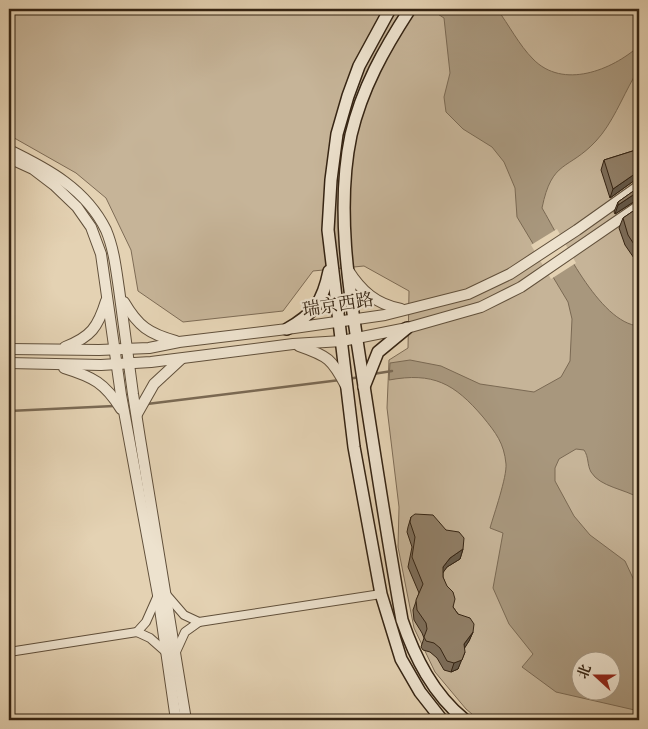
<svg xmlns="http://www.w3.org/2000/svg" width="648" height="729" font-family="'Libre Bodoni','Noto Serif SC',serif">
  <rect width="100%" height="100%" fill="#e4d2b3"/>
  <filter id="stains"><feTurbulence type="fractalNoise" baseFrequency=".004" numOctaves="4"/><feColorMatrix values="0 0 0 0 .2 0 0 0 0 .09 0 0 0 0 .02 0 0 0 .5 -.17"/></filter>
  <radialGradient id="worn" r=".72"><stop offset=".6" stop-color="#630" stop-opacity="0"/><stop offset="1" stop-color="#630" stop-opacity=".3"/></radialGradient>
  <!-- green -->
  <path fill="#c6b498" stroke="#7e6c56" fill-rule="evenodd" d="M 9,9 L 639,9 L 639,720 L 479,720 L 466,709 L 435,672 L 414,628 L 398,547 L 399,507 L 387,408 L 389,360 L 408,348 L 409,291 L 364,266 L 313,271 L 283,311 L 183,322 L 138,291 L 131,250 L 106,198 L 76,173 L 9,135 ZM 580,662 L 610,662 L 610,692 L 580,692 Z"/>
  <!-- water -->
  <path fill="#a8977d" stroke="#7a6953" fill-rule="evenodd" d="M 430,9 L 497,9 C 509,25 519,45 533,59 C 563,90 612,70 639,46 L 639,73 L 634,77 C 622,98 612,124 596,141 C 568,171 552,159 542,208 C 561,240 599,323 639,326 L 639,498 C 625,489 600,487 591,472 C 587,465 589,457 584,450 L 576,449 L 559,459 L 555,468 L 555,481 L 574,516 L 590,535 L 625,561 L 639,591 L 639,711 L 556,692 L 522,667 L 533,654 L 509,624 L 493,588 L 503,533 L 490,528 C 494,514 507,477 506,464 C 504,443 496,433 483,417 C 454,383 433,372 389,380 L 390,363 L 410,360 L 441,366 L 480,384 L 534,392 L 561,377 L 570,361 L 572,319 L 568,302 L 517,217 L 515,188 L 504,162 L 492,147 L 463,129 L 446,112 L 444,97 L 450,73 L 444,18 ZM 580,662 L 610,662 L 610,692 L 580,692 Z"/>
  <!-- pier -->
  <path fill="#e4d2b3" d="M 557,229 L 576,263 L 551,279 L 531,245 Z"/>
  <g fill="none" stroke-linecap="round" stroke-linejoin="round">
    <!-- stream -->
    <g stroke="#7a6953" stroke-width="2.5">
      <path d="M 373,374 L 392,371"/>
      <path d="M 348,379 L 360,377"/>
      <path d="M 147,404 L 340,380"/>
      <path d="M 9,411 L 114,406"/>
    </g>
    <!-- minor casing -->
    <g stroke="#61503b" stroke-width="10">
      <g id="minor">
        <path d="M 165,593 L 184,615 L 199,622 L 185,632 L 175,654"/>
        <path d="M 158,595 L 146,622 L 137,632 L 150,638 L 167,653"/>
        <path d="M 199,622 L 381,594"/>
        <path d="M 9,652 L 137,632"/>
      </g>
    </g>
    <!-- tertiary casing -->
    <g stroke="#61503b" stroke-width="12">
      <g id="tertiary">
        <path d="M 9,150 C 48,169 86,189 106,230 C 114,249 116,269 119,289 C 124,324 128,359 133,394 C 150,503 168,612 186,720"/>
        <path d="M 9,158 L 33,169 L 54,185 L 77,207 L 91,227 L 101,254 L 121,395 L 158,595 L 176,720"/>
        <path d="M 348,270 C 361,291 376,304 401,309"/>
        <path d="M 124,302 C 138,326 149,334 176,341"/>
        <path d="M 299,346 C 328,356 332,359 346,386"/>
        <path d="M 65,347 C 91,337 98,327 106,301"/>
        <path d="M 9,349 L 99,350 L 149,348 L 179,342 L 287,329 L 385,315 L 468,294 L 510,274 L 577,230 L 639,186"/>
        <path d="M 9,363 L 101,365 L 151,362 L 293,344 L 342,341 L 407,328 L 481,307 L 521,287 L 639,206"/>
        <path d="M 64,368 C 93,377 105,383 121,409"/>
        <path d="M 137,414 L 154,384 L 181,359"/>
      </g>
    </g>
    <!-- secondary casing -->
    <g stroke="#352413" stroke-width="14">
      <g id="secondary">
        <path d="M 390,9 L 359,66 L 348,96 L 337,134 L 331,180 L 328,230 L 354,447 L 381,594 L 401,659 L 420,692 L 442,720"/>
        <path d="M 410,9 C 384,49 362,88 351,135 C 334,215 352,306 364,386 C 376,464 388,542 402,620 C 415,658 433,694 465,720"/>
        <path d="M 287,329 C 314,314 323,301 329,271"/>
        <path d="M 364,387 L 378,352 L 407,328"/>
      </g>
    </g>
    <!-- minor -->
    <use href="#minor" stroke="#ede2ce" stroke-width="8"/>
    <!-- tertiary -->
    <use href="#tertiary" stroke="#ede2ce" stroke-width="10"/>
    <!-- secondary -->
    <use href="#secondary" stroke="#ede2ce" stroke-width="11"/>
  </g>
  <!-- wall -->
  <g fill="#7c6c58" stroke="#352413">
    <path d="M 639,149 L 639,180 L 635,180 L 610,198 L 601,170 L 604,160 Z"/>
    <path d="M 639,187 L 639,200 L 638,199 L 615,214 L 614,212 L 618,202 Z"/>
    <path d="M 639,207 L 639,264 L 636,261 L 625,245 L 619,228 L 623,218 Z"/>
    <path d="M 411,517 L 446,530 L 463,549 L 460,559 L 447,567 L 443,572 L 443,577 L 453,607 L 458,614 L 473,632 L 469,641 L 464,648 L 458,669 L 451,672 L 444,670 L 437,658 L 430,652 L 423,650 L 421,647 L 424,638 L 422,633 L 414,620 L 413,610 L 419,593 L 408,567 L 412,547 L 407,532 L 408,527 Z"/>
  </g>
  <!-- shaded-wall -->
  <g fill="#655847" stroke="#352413">
    <path d="M 639,171 L 639,180 L 635,180 L 610,198 L 613,189 Z"/>
    <path d="M 639,191 L 639,196 L 638,199 L 615,214 L 618,205 Z"/>
    <path d="M 463,549 L 460,559 L 447,567 L 440,577 L 443,567 L 450,558 Z"/>
    <path d="M 473,632 L 469,641 L 461,654 L 464,644 Z"/>
    <path d="M 465,652 L 458,669 L 451,672 L 454,663 Z"/>
  </g>
  <!-- building -->
  <g fill="#907e66" stroke="#352413">
    <path d="M 639,149 L 639,171 L 613,189 L 604,160 Z"/>
    <path d="M 639,187 L 639,191 L 618,205 L 618,202 Z"/>
    <path d="M 639,207 L 639,252 L 628,235 L 623,218 Z"/>
    <path d="M 415,514 L 433,515 L 446,530 L 459,532 L 464,538 L 463,549 L 450,558 L 443,567 L 443,577 L 447,586 L 453,592 L 455,599 L 453,607 L 458,614 L 470,618 L 474,624 L 473,632 L 464,644 L 465,652 L 462,660 L 454,663 L 447,661 L 440,648 L 434,643 L 426,641 L 424,637 L 427,629 L 426,623 L 417,610 L 416,600 L 423,584 L 412,557 L 415,537 L 410,522 L 411,517 Z"/>
  </g>
  <g text-anchor="middle" dominant-baseline="central" stroke-width="4.5" stroke-linejoin="round" paint-order="stroke">
    <!-- street labels -->
    <g font-size="18" fill="#352413" stroke="#ede2ce">
      <text transform="translate(338 305) rotate(-9)">瑞京西路</text>
    </g>
  </g>
  <!-- margin -->
  <rect width="648" height="729" fill="none" stroke="#e4d2b3" stroke-width="30"/>
  <rect x="10" y="10" width="628" height="709" fill="none" stroke="#352413" stroke-width="2.5"/>
  <rect x="15" y="15" width="618" height="699" fill="none" stroke="#352413"/>
  <!-- north arrow -->
  <g transform="translate(596 676) rotate(291)"><circle r="24" fill="#ede2ce" stroke="#a39683"/>
  <path d="M0-4L9 19L0 12L-9 19Z" fill="#8f2418"/>
  <text y="-8" font-size="14" font-weight="bold" text-anchor="middle" fill="#352413">北</text>
  </g>
  <rect width="100%" height="100%" filter="url(#stains)"/>
  <rect width="100%" height="100%" fill="url(#worn)"/>
</svg>
